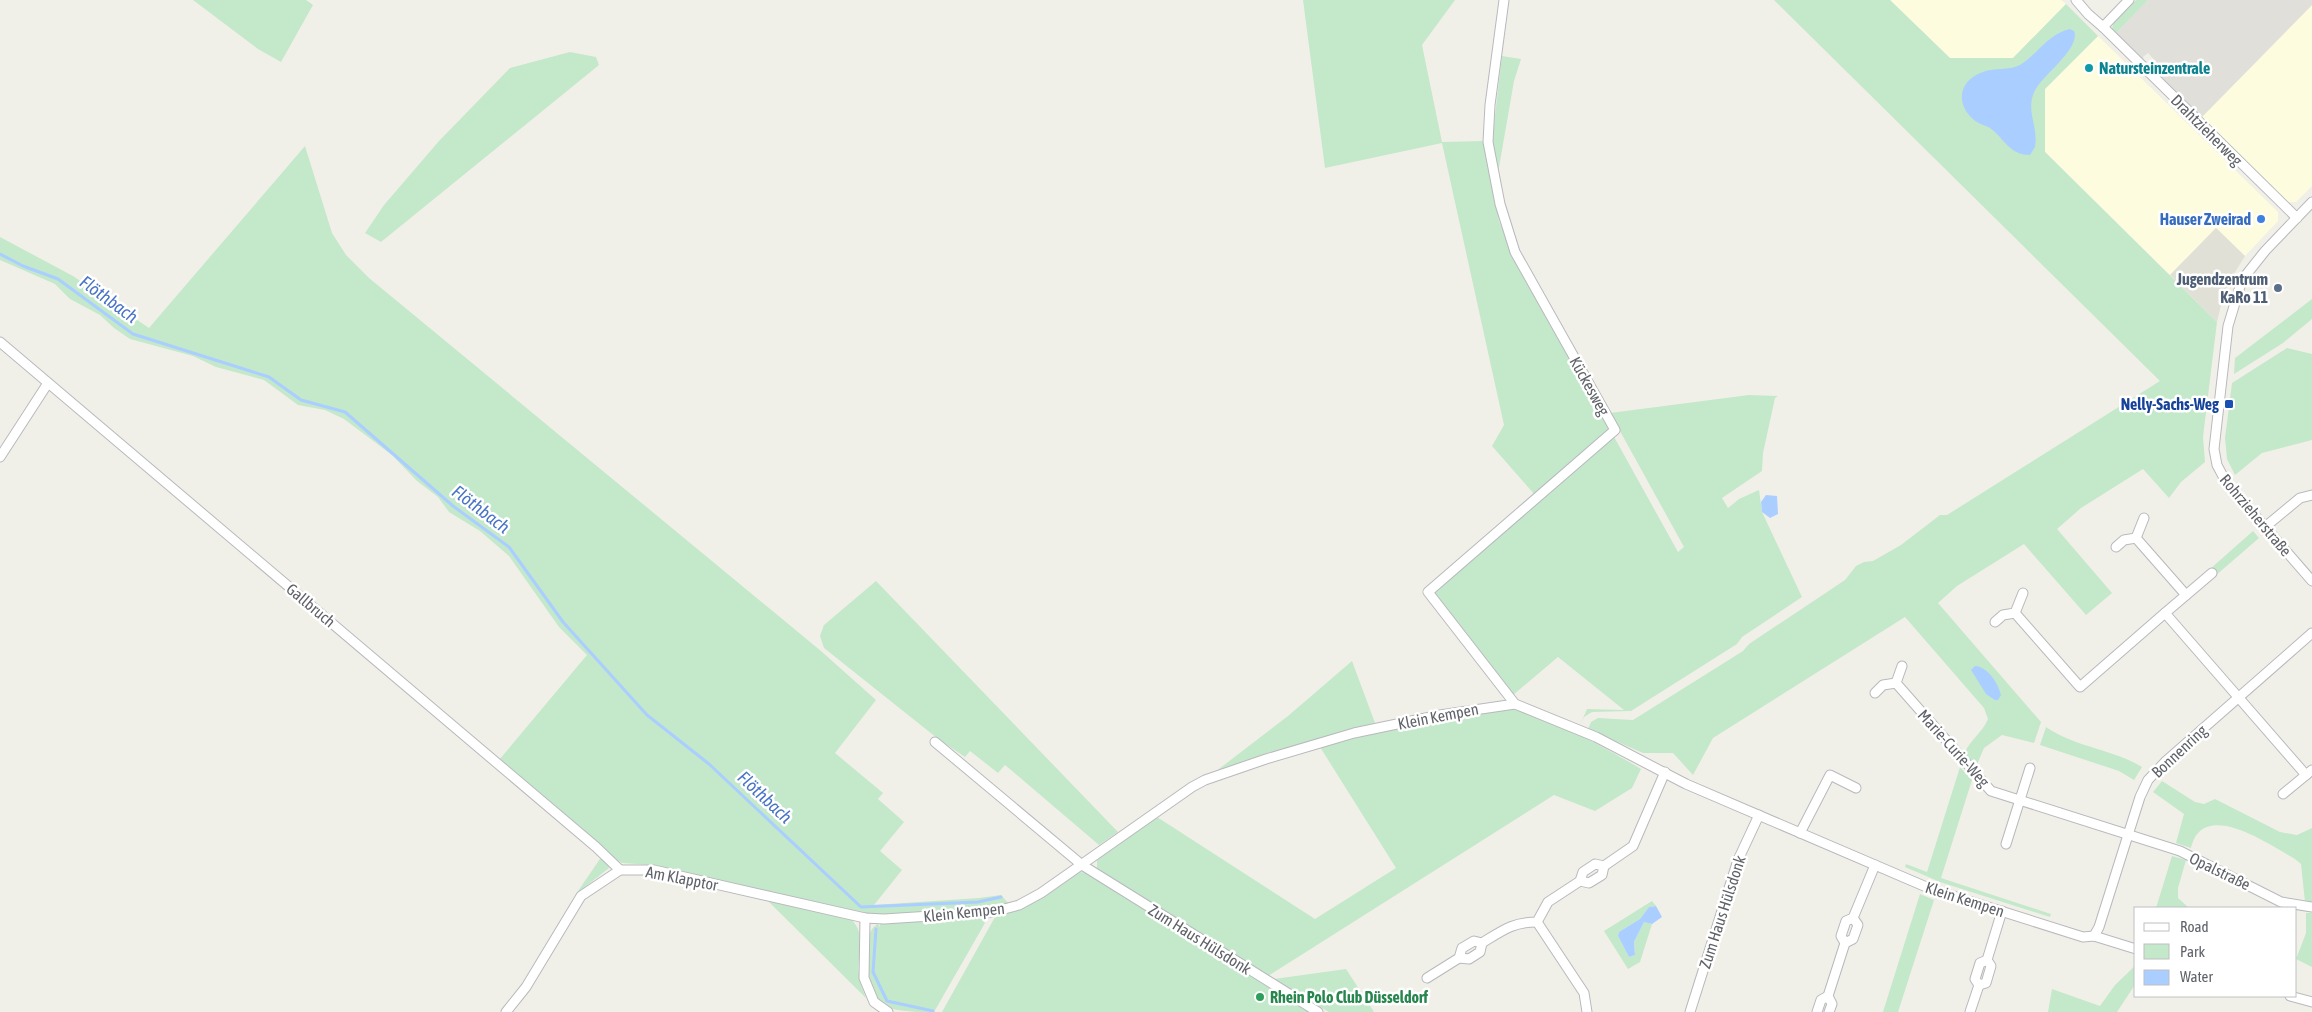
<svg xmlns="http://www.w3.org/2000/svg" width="2312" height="1012" font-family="'Asap Condensed',sans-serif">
  <rect width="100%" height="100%" fill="#f1f0e8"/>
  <!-- commercial -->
  <g fill="#fefcdf">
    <path d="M 1890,0 L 2061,0 L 2066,4 L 2013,58 L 1950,58 Z"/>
    <path d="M 2312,5 L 2312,186 L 2296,202 L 2288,202 L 2202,117 Z"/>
    <path d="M 2098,36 L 2278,212 L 2278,221 L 2245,256 L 2216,228 L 2170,275 L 2045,152 L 2045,89 Z"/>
  </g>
  <!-- industrial -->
  <path fill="#e0dfda" d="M 2148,0 L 2312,0 L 2312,5 L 2202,117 L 2153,70 L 2159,65 L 2148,53 L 2143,57 L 2144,60 L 2116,33 Z"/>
  <!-- education -->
  <path fill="#e1e0d6" d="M 2216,228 L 2245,256 L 2230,280 L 2223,297 L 2217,322 L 2170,275 Z"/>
  <!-- green -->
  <g fill="#c4e8ca">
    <path d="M 193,0 L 306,0 L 313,5 L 281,62 L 258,49 Z"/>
    <path d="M 1303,0 L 1455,0 L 1422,45 L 1442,142 L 1484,141 L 1499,221 L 1516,263 L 1610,431 L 1535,495 L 1492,446 L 1504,425 L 1442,143 L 1325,168 Z"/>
    <path d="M 1774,0 L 1890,0 L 1950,58 L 2013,58 L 2066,4 L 2098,36 L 2045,89 L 2045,152 L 2217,322 L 2203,437 L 2205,462 L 2181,482 L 2169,498 L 2143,469 L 2081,508 L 2057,529 L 2112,593 L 2086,615 L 2024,544 L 1957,586 L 1938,603 L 2041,722 L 2034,743 L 2002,735 L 1984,748 L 1976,767 L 1964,754 C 1970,740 1982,733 1988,719 L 1984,708 L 1905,617 L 1713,738 L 1693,775 L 1673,753 L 1643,753 L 1588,729 L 1591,722 L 1598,718 L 1633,720 L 1743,651 L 1749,644 L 1845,580 L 1856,566 L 1864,562 L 1873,561 L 1901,545 L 1940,515 L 1947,515 L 2160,381 Z"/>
    <path d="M 2136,0 L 2148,0 L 2116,33 L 2112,29 L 2113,24 Z"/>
    <path d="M 570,52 L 596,57 L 599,65 L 381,242 L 365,233 L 384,205 L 439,141 L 510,68 Z"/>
    <path d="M 1502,56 L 1521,59 L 1514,81 L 1498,173 L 1492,141 Z"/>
    <path d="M 305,146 L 332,233 L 346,255 L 369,278 L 821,651 L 876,700 L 835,753 L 883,793 L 878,799 L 904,822 L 880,851 L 902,870 L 874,905 L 979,898 L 1001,895 L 1010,905 L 979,909 L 878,916 L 652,865 L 622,863 L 615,859 L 499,760 L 587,655 L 559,627 L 509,556 L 480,531 L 449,512 L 438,497 L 417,481 L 392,455 L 344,419 L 325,410 L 298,405 L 264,380 L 216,367 L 193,356 L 130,339 L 114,328 L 100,315 L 70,299 L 55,284 L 0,260 L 0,237 L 73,276 L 149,328 Z"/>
    <path d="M 2312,299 L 2312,319 L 2283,343 L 2234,374 L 2235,358 Z"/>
    <path d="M 2287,348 L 2312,354 L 2312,440 L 2262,453 L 2235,475 L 2227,459 L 2225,438 L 2232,383 Z"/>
    <path d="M 1749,395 L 1778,396 L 1775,398 L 1763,453 L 1762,471 L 1722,498 L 1728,508 L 1739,499 L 1759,490 L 1762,512 L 1802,597 L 1742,637 L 1737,644 L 1631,711 L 1592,712 L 1584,717 L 1580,725 L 1587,709 L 1624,710 L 1558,657 L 1513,695 L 1436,596 L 1434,591 L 1613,435 L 1678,552 L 1684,547 L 1610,413 Z"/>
    <path d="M 2253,531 L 2259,538 L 2215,576 L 2209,570 Z"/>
    <path d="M 876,581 L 1118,832 L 1099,845 L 1005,765 L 998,773 L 970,751 L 965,757 L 937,738 L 824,648 L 820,636 L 824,625 Z"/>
    <path d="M 1352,661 L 1375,723 L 1270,752 L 1215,772 L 1288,716 Z"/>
    <path d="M 1505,707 C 1545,714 1606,748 1641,769 L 1632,788 L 1595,811 L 1554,795 L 1260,981 L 1310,1012 L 942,1012 L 995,917 C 1027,907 1052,891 1080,872 L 1088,873 L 1237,968 L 1245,963 L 1110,878 L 1097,868 L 1097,860 L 1157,817 L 1315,919 L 1396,868 L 1320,747 L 1400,727 Z"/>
    <path d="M 2046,727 C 2074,747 2113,749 2142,767 L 2134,780 L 2119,771 L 2040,745 Z"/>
    <path d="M 1960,767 L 1972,780 L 1941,878 L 2051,914 L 2050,917 L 1940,882 L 1905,867 L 1906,864 L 1927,872 Z"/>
    <path d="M 2162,781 L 2195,802 L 2204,804 L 2215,799 L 2280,832 L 2297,835 L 2312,828 L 2312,902 L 2305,902 L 2301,864 L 2295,859 C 2271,846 2203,797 2191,848 L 2176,843 L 2184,814 L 2153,792 Z"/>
    <path d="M 602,856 L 607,861 L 609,868 L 576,894 Z"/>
    <path d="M 2172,856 L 2186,860 L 2178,888 L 2178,898 L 2189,908 L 2156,908 Z"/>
    <path d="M 1920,894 L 1934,900 L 1898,1012 L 1883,1012 Z"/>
    <path d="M 768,901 L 851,919 C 868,936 856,955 859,975 C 860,983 863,991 866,998 Z"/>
    <path d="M 1652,901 L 1656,906 L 1649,907 L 1640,919 L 1619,932 L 1618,936 L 1629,957 L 1635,955 L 1634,942 L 1644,922 L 1652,924 L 1640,962 L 1628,969 L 1604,931 Z"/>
    <path d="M 2306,913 L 2312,913 L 2312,967 L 2296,959 L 2306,933 Z"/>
    <path d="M 980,917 L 985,923 L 934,1012 C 918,1012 898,1012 884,1006 C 866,995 858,933 878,924 L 880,927 L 880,924 Z"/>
    <path d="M 2136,965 L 2136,983 L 2117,1012 L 2048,1012 L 2052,989 L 2100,1006 L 2115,985 Z"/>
    <path d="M 1346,969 L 1374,1012 L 1329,1012 L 1274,979 Z"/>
  </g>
  <!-- water -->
  <g fill="#aaceff">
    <path d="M 2070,29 L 2074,31 C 2081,47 2045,74 2037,87 C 2023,108 2039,125 2035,147 L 2030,155 C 2009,155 2005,139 1990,128 C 1985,125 1978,124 1973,119 C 1955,103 1959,80 1983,72 C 1995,67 2009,71 2020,65 C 2038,54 2048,34 2070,29 Z"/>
    <path d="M 1766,495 L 1777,496 L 1778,514 L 1770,518 L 1762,512 L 1761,502 Z"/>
    <path d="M 1975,666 C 1988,667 1998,683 2001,695 L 1998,700 L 1995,700 L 1986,694 L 1973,673 L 1971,670 Z"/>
    <path d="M 1656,906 L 1662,917 L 1652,924 L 1644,922 L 1634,942 L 1635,955 L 1629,957 L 1618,936 L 1619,932 L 1640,919 L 1649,907 Z"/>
  </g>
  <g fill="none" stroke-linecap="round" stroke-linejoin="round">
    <!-- stream -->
    <g stroke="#aaceff" stroke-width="3">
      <path d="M 0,254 L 23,266 L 58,279 L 133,334 L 269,377 L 301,400 L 345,412 L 453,506 L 509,547 L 563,622 L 647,715 L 709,764 L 861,907 L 978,902 L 1001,897"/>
      <path d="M 876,929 L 873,972 L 887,1001 L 933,1011"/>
    </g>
    <!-- minor casing -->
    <g stroke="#b8b9be" stroke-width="11">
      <g id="minor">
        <path d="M 1504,0 L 1490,105 L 1488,142 L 1500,204 L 1515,252 L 1615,430 L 1428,592 L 1515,704"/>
        <path d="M 2076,0 L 2088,14 L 2103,27 L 2297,218"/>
        <path d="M 2103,27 L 2129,0"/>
        <path d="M 2312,202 L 2265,251 L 2242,280 L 2228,326 L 2214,449 L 2217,465 L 2226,482 L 2312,581"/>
        <path d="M 0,342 L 596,847 L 620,870"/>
        <path d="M 0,457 L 48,383"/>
        <path d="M 2265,527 L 2300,498 L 2312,495"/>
        <path d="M 2136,538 L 2186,595"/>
        <path d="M 2116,547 L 2124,540 L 2136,538 L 2144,518"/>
        <path d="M 2015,613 L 2080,687 L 2165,613 L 2306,775 L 2312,770"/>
        <path d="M 2165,613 L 2212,573"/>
        <path d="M 1995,622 L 2003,615 L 2015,613 L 2023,593"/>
        <path d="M 1902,666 L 1896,683 L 1991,791 L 2180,851 L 2281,902 L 2312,907"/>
        <path d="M 1875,693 L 1883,685 L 1896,683"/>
        <path d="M 935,742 L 1082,865 L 1318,1012"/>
        <path d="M 2283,794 L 2306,775"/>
        <path d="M 1800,833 L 1830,775 L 1856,788"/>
        <path d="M 2006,844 L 2030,768"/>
        <path d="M 1580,881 L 1589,883 L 1602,875 L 1604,866"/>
        <path d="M 865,918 L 864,978 L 874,1002 L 888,1012"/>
        <path d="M 1537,922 L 1584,993 L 1587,1012"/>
        <path d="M 2094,936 L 2099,927 L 2140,797 L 2148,780 L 2165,762 L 2312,633"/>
        <path d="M 1845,943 L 1853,939 L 1858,925 L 1853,918"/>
        <path d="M 1459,958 L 1469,959 L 1480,952 L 1482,943"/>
        <path d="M 1427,978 L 1459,958 L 1462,948 L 1474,941 L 1482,943 C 1503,930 1513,922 1537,922 L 1548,902 L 1580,881 L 1583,872 L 1595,864 L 1604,866 L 1633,846 L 1665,772"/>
        <path d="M 1979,985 L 1986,983 L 1991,966 L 1987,960"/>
        <path d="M 1828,996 L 1832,1004 L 1829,1012"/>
        <path d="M 2290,996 L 2312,1002"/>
        <path d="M 506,1012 L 526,987 L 581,896 L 620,870 L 654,870 L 865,918 L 884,919 L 993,912 L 1019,905 L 1041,893 L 1192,787 L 1205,780 L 1266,759 L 1354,733 L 1440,715 L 1515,704 L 1596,737 L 1686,784 L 1931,889 L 2083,937 L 2094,936 L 2136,949"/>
        <path d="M 1690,1012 L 1738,860 L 1759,815"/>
        <path d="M 1817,1012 L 1821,1000 L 1828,996 L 1845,943 L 1841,936 L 1846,921 L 1853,918 L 1875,865"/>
        <path d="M 1970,1012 L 1979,985 L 1975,979 L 1980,963 L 1987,960 L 2002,911"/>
      </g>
    </g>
    <!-- minor -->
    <use href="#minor" stroke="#fff" stroke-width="9"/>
  </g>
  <!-- markers -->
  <circle fill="#0f9aa8" stroke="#fff" stroke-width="2" cx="2089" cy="68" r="5"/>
  <circle fill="#3f7fe0" stroke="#fff" stroke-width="2" cx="2261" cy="219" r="5"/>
  <circle fill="#5c6f8a" stroke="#fff" stroke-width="2" cx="2278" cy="288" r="5"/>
  <rect fill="#1a4fb4" stroke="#fff" stroke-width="2" x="2224" y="399" width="10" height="10" rx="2.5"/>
  <circle fill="#2e9e5b" stroke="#fff" stroke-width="2" cx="1260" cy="997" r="5"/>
  <g text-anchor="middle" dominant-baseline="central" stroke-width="5" stroke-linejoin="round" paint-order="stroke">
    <!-- culture labels -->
    <g font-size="16" font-weight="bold" fill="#0d838f" stroke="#fff" text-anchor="start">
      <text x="2099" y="68">Natursteinzentrale</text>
    </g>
    <!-- street labels -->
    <g font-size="16" fill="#5f6268" stroke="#fff">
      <text transform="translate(2207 130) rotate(45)">Drahtzieherweg</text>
      <text transform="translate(1590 386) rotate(61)">Kückesweg</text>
      <text transform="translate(2256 515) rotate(50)">Rohrzieherstraße</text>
      <text transform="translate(311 605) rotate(40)">Gallbruch</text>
      <text transform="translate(1438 716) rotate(-11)">Klein Kempen</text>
      <text transform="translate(1954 748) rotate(48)">Marie-Curie-Weg</text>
      <text transform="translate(2179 751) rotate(-43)">Bonnenring</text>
      <text transform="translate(2220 871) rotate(26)">Opalstraße</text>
      <text transform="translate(682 878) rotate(11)">Am Klapptor</text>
      <text transform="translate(1965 899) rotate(18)">Klein Kempen</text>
      <text transform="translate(964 912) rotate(-6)">Klein Kempen</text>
      <text transform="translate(1722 912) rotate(-72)">Zum Haus Hülsdonk</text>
      <text transform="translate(1200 939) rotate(32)">Zum Haus Hülsdonk</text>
    </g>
    <!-- shop labels -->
    <g font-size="16" font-weight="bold" fill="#366cbe" stroke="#fff" text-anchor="end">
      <text x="2251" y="219">Hauser Zweirad</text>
    </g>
    <!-- service labels -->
    <g font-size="16" font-weight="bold" fill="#4e5e75" stroke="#fff" text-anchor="end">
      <text x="2268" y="279">Jugendzentrum<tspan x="2268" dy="18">KaRo 11</tspan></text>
    </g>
    <!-- transit labels -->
    <g font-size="16" font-weight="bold" fill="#164399" stroke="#fff" text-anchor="end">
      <text x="2219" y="404">Nelly-Sachs-Weg</text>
    </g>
    <!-- leisure labels -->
    <g font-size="16" font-weight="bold" fill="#27864d" stroke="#fff" text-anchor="start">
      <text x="1270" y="997">Rhein Polo Club Düsseldorf</text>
    </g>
    <!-- water labels -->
    <g font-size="18" font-style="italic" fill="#4974c6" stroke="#fff">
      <text transform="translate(109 299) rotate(36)">Flöthbach</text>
      <text transform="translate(481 509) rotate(37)">Flöthbach</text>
      <text transform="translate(765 797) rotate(43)">Flöthbach</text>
    </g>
  </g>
  <!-- legend -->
  <rect x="2134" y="907" width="162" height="90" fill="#ffffff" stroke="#bfc0c3"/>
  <rect x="2144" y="923" width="25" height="8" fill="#ffffff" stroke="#bfc0c3"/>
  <text x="2180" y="932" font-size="15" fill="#5f6268">Road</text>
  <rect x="2144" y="944" width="25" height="15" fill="#c4e8ca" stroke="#bfc0c3"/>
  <text x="2180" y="957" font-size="15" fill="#5f6268">Park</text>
  <rect x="2144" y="970" width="25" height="15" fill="#aaceff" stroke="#bfc0c3"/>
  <text x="2180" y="982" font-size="15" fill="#5f6268">Water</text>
</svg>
